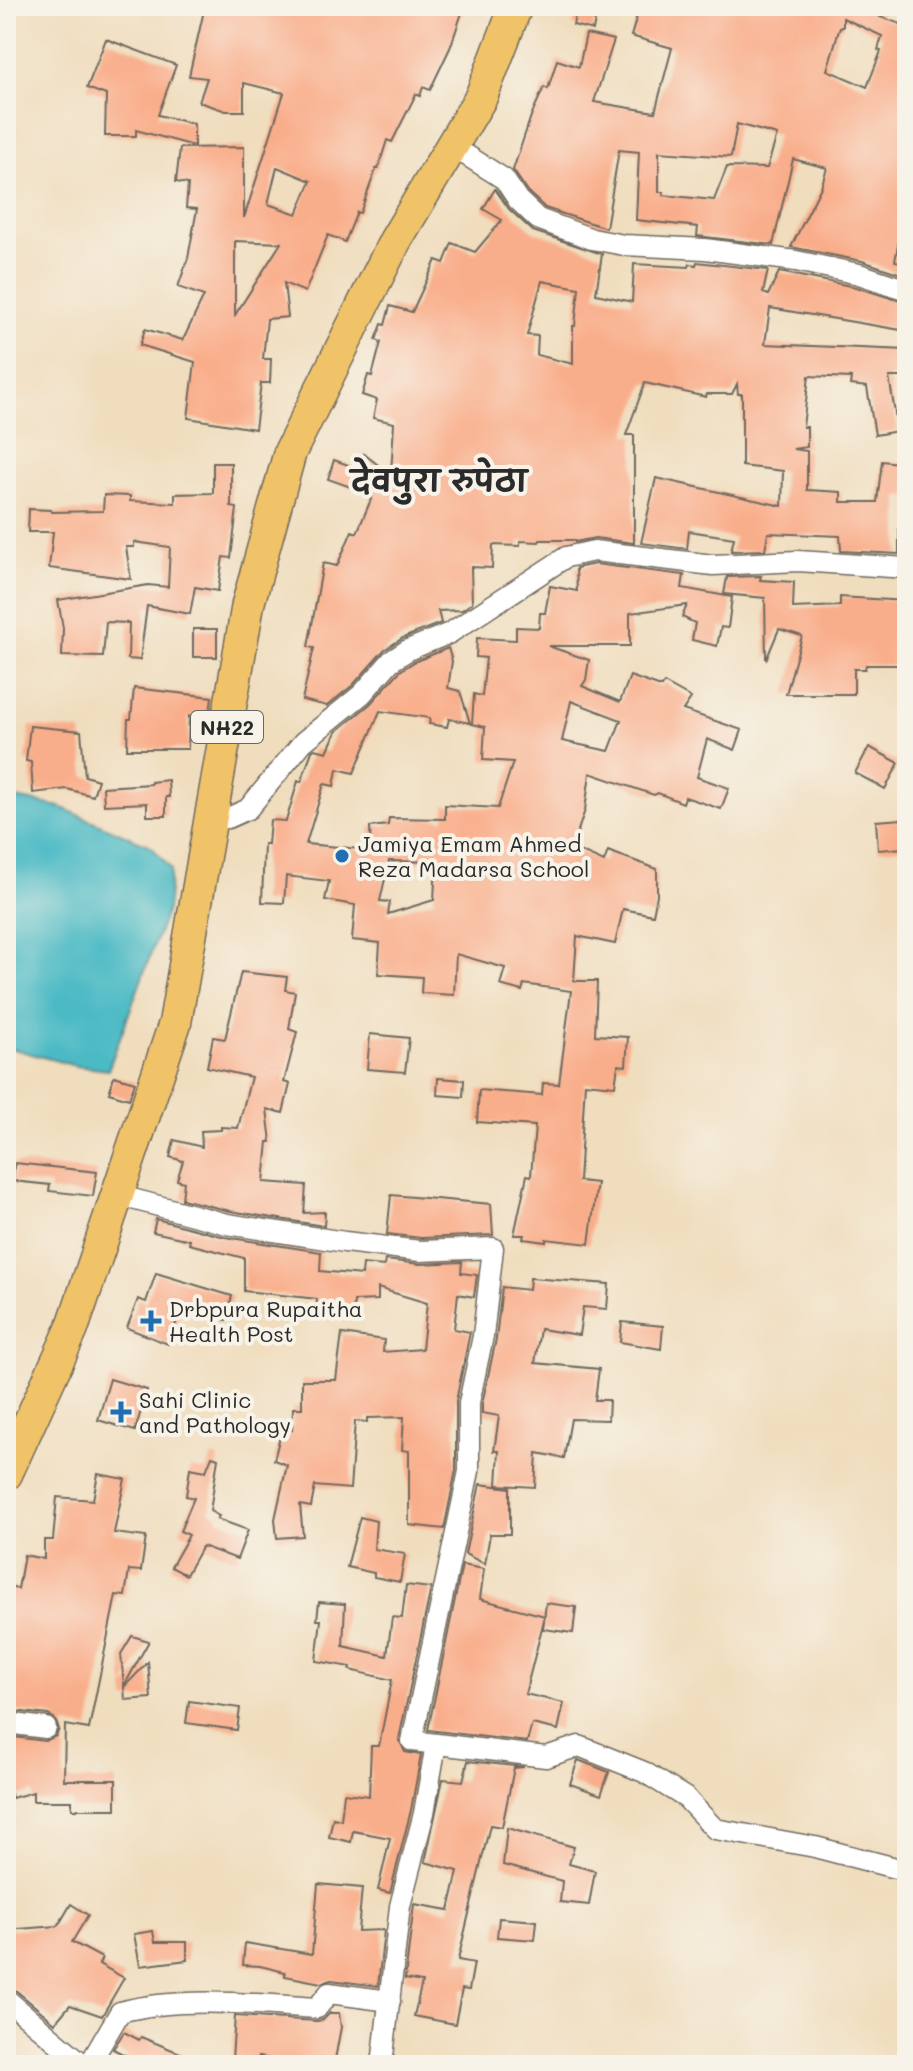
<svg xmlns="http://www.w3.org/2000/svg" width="913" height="2071" font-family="Mali,'Playpen Sans Deva',sans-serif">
  <rect width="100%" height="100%" fill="#f7f3e8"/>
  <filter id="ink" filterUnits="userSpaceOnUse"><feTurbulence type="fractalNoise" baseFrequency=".0125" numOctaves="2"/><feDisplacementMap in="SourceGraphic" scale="16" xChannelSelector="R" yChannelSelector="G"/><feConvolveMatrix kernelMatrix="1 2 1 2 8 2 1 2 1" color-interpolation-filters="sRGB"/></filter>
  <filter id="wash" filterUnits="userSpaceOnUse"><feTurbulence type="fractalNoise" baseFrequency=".006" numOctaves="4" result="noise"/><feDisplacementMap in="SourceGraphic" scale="32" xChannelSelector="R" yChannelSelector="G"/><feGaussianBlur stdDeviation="1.8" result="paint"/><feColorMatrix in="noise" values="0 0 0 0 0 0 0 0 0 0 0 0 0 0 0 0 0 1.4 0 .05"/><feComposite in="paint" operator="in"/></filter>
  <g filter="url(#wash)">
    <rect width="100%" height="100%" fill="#f0ddbe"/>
    <!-- water -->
    <path fill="#4cbac5" stroke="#3c7278" stroke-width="2" d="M 6,796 L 60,807 L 151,846 L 171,869 L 167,910 L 108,1070 L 76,1066 L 6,1047 Z"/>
    <g id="blocks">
      <!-- building -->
      <g fill="#f9ae8b" fill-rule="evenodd">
        <path d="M 205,6 L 369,6 L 399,11 L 400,6 L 450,6 L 463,10 L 450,48 L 430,90 L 423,87 L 420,96 L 416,94 L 392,142 L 387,140 L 378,169 L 376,169 L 360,213 L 357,212 L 345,242 L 328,235 L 305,292 L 284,283 L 288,317 L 267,319 L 263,359 L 271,359 L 270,383 L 261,383 L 255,429 L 188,418 L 195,362 L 140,345 L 145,329 L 183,340 L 204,296 L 178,287 L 188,258 L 197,209 L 186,208 L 188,184 L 176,182 L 180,148 L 244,147 L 244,218 L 284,93 L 244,83 L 244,111 L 226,111 L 199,102 L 207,78 L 189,76 ZM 277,167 L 311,181 L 297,214 L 268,204 ZM 235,241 L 281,243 L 235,315 Z"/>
        <path d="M 577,6 L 598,6 L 593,30 L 573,25 Z"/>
        <path d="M 640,6 L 863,8 L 864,6 L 885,6 L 880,17 L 907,26 L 907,198 L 895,261 L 907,263 L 907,276 L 862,261 L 791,247 L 821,187 L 827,168 L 793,159 L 773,245 L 697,236 L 698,227 L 636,220 L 639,152 L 619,150 L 606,228 L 545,208 L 528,192 L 513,170 L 531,116 L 544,87 L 548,89 L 557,60 L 579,67 L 586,34 L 614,40 L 594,102 L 655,112 L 672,48 L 631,36 ZM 843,18 L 882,36 L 878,50 L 881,51 L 867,87 L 827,70 L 840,27 L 843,27 ZM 737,124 L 777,135 L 767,168 L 727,167 L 714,200 L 663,195 L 663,192 L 659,192 L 659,152 L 731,157 Z"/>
        <path d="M 106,39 L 176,65 L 158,115 L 194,124 L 194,146 L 136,130 L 136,136 L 105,136 L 106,95 L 87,88 Z"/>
        <path d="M 495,189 L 509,209 L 533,231 L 602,254 L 596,294 L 632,302 L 634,264 L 689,267 L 690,264 L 696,265 L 697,262 L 768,270 L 763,293 L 768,295 L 779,272 L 856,287 L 907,303 L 907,331 L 770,308 L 765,344 L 907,350 L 907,377 L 889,377 L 898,431 L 875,435 L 867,387 L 850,385 L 851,378 L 809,376 L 803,427 L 807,427 L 807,447 L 793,449 L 807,451 L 807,490 L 841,492 L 841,502 L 877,502 L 882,461 L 907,464 L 907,497 L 899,496 L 899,554 L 841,551 L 840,536 L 768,533 L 765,550 L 731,551 L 734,538 L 689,531 L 687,549 L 641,543 L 656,478 L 782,506 L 783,471 L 742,466 L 742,394 L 738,394 L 737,384 L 732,394 L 707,394 L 706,397 L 645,383 L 626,435 L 634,435 L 634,543 L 595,538 L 575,542 L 574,540 L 540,540 L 539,542 L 520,541 L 520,546 L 493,545 L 492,568 L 471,567 L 472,603 L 462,610 L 438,611 L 441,623 L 403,638 L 384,650 L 353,685 L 327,706 L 302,700 L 314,648 L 308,647 L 323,563 L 337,566 L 352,531 L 357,533 L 372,497 L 364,494 L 365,492 L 328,479 L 334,460 L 354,467 L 364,454 L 391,475 L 394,423 L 373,418 L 377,400 L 362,395 L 368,375 L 372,376 L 381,342 L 376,340 L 382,324 L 385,325 L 390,306 L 412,312 L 436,260 L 444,263 L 452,243 L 475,252 L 502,220 L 483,209 ZM 542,281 L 579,288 L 575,326 L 573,326 L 573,364 L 537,355 L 538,336 L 527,335 Z"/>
        <path d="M 213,463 L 231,463 L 231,507 L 237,508 L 231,558 L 223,557 L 218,591 L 195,587 L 190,614 L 147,606 L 140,660 L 128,659 L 129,623 L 106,622 L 103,657 L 62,656 L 63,628 L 58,600 L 148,585 L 168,587 L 170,547 L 134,542 L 134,547 L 126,547 L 131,579 L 49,568 L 53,532 L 28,532 L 29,509 L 51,510 L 51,512 L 103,511 L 104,495 L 130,496 L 130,501 L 175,503 L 175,494 L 213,493 Z"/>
        <path d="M 595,564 L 684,575 L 682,588 L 732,597 L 728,628 L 721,627 L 717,646 L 692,640 L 695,623 L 682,617 L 687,605 L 630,613 L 630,646 L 548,646 L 589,660 L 586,680 L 582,686 L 620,702 L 630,676 L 661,687 L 664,683 L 691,698 L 683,710 L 742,730 L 735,750 L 707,739 L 697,777 L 729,788 L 721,809 L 685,797 L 683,803 L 658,793 L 654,795 L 590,773 L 585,810 L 572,848 L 604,862 L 608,851 L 657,869 L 657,895 L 653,915 L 623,909 L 615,944 L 577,936 L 574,981 L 597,981 L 595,1035 L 628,1037 L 626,1066 L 618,1065 L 615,1086 L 585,1083 L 579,1181 L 597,1183 L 589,1244 L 546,1239 L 546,1242 L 523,1239 L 524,1235 L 514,1235 L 527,1175 L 531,1176 L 535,1126 L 477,1122 L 479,1090 L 542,1095 L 543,1083 L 559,1084 L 571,991 L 524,984 L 522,991 L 500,985 L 505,968 L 456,954 L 454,995 L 421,993 L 422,977 L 378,974 L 380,943 L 352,940 L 355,905 L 325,900 L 329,881 L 286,876 L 284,903 L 262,902 L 264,844 L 268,844 L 270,820 L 286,821 L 298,781 L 301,782 L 312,751 L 315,749 L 327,752 L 336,732 L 370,704 L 400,671 L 414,662 L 448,648 L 452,661 L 448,688 L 460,691 L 470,723 L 449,719 L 447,727 L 429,724 L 430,718 L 380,711 L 354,773 L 337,769 L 334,786 L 324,784 L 306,844 L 371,850 L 370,827 L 388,825 L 389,818 L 445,819 L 445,805 L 498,808 L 513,762 L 483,760 L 485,727 L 472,724 L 474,694 L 482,696 L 486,658 L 476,657 L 477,638 L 516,640 L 516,627 L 539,628 L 540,613 L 545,613 L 550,586 L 577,591 L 576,568 ZM 571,701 L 621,720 L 609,751 L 562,741 ZM 389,861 L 436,862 L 434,900 L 388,914 L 390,902 L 380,901 Z"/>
        <path d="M 761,576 L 760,580 L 794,582 L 793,608 L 840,606 L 840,597 L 906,601 L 904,642 L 907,642 L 907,665 L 866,665 L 865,669 L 854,669 L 854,694 L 786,694 L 802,636 L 779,629 L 766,660 L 765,598 L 724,594 L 727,577 Z"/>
        <rect x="193" y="629" width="24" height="28"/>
        <path d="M 134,688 L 212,697 L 209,719 L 189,716 L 188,749 L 127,749 L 128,719 L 131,719 Z"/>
        <path d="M 30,726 L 81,731 L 85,776 L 98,780 L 93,796 L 67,789 L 33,793 L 31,762 L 26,761 Z"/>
        <path d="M 869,747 L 899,763 L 885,789 L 855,773 Z"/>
        <path d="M 168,780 L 169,797 L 166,797 L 166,816 L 147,816 L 147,803 L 104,805 L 103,787 L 151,784 L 151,782 Z"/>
        <path d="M 902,819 L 904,848 L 878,850 L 876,821 Z"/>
        <path d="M 241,972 L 287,977 L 285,990 L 295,992 L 289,1029 L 297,1032 L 284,1082 L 290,1084 L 283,1113 L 267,1109 L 271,1142 L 268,1142 L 264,1182 L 306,1185 L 304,1213 L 325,1212 L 324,1226 L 230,1211 L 182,1199 L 184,1182 L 177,1180 L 183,1161 L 170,1157 L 174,1140 L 202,1147 L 201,1131 L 221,1130 L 221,1127 L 238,1128 L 251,1077 L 207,1067 L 213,1037 L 225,1039 Z"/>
        <path d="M 370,1034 L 409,1038 L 405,1072 L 367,1069 Z"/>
        <path d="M 114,1076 L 135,1082 L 129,1099 L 109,1093 Z"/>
        <path d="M 438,1078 L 464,1080 L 463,1097 L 437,1095 Z"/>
        <path d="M 15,1163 L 97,1172 L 93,1196 L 49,1191 L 50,1185 L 13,1181 Z"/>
        <path d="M 391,1195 L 491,1204 L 493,1235 L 421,1238 L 387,1234 Z"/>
        <path d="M 156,1219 L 225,1237 L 321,1252 L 320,1271 L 362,1275 L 363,1264 L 384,1266 L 385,1260 L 420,1264 L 462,1262 L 461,1273 L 477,1275 L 474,1297 L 458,1294 L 454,1329 L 470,1332 L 456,1401 L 456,1470 L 444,1529 L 409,1525 L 409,1451 L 402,1450 L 404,1417 L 367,1418 L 367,1422 L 355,1421 L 350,1489 L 315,1486 L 311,1507 L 300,1505 L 303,1536 L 277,1538 L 275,1519 L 287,1465 L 274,1460 L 282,1428 L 292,1430 L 293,1408 L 302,1408 L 302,1380 L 336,1380 L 342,1334 L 384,1340 L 383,1352 L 422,1349 L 427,1303 L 378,1288 L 378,1300 L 354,1301 L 353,1313 L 316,1310 L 317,1299 L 244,1291 L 244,1258 L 189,1244 L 190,1240 L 153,1232 Z"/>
        <path d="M 156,1273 L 232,1296 L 226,1320 L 182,1308 L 168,1344 L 127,1328 L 138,1299 L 146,1302 Z"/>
        <path d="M 530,1278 L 609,1284 L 607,1309 L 583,1307 L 579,1335 L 540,1329 L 535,1363 L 599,1369 L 595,1400 L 609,1400 L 608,1420 L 571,1419 L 564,1458 L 537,1453 L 535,1487 L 497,1485 L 499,1451 L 494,1451 L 499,1416 L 482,1413 L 482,1404 L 496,1339 L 502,1287 L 529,1290 Z"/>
        <path d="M 622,1322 L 663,1326 L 661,1349 L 620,1342 Z"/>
        <path d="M 110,1379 L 147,1390 L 135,1431 L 98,1420 Z"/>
        <path d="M 212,1456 L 218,1458 L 210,1511 L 219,1516 L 217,1519 L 248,1530 L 237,1559 L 202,1546 L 186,1575 L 171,1567 L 189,1535 L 180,1531 L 194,1498 L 186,1496 L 190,1468 L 206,1471 Z"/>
        <path d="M 98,1474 L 125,1479 L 114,1533 L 146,1537 L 141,1571 L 129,1570 L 125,1596 L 116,1595 L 89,1729 L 65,1725 L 64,1780 L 116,1780 L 116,1809 L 72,1809 L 72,1801 L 33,1801 L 33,1792 L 12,1798 L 6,1776 L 6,1736 L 45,1741 L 56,1736 L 59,1729 L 54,1718 L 48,1715 L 6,1710 L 6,1584 L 18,1589 L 24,1555 L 44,1559 L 44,1540 L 53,1540 L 57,1497 L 93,1500 Z"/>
        <path d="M 480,1484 L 510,1488 L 510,1534 L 490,1534 L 485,1564 L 465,1554 Z"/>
        <path d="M 360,1517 L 376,1521 L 374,1549 L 405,1554 L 400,1582 L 374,1577 L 374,1573 L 347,1567 Z"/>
        <path d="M 462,1565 L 484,1569 L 480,1599 L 545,1616 L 525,1694 L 564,1703 L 558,1730 L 532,1724 L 527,1742 L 428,1730 Z"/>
        <path d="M 406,1585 L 431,1588 L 399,1739 L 405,1752 L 421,1755 L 411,1810 L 390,1893 L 378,1890 L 390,1838 L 353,1831 L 351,1842 L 329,1837 L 333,1818 L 341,1820 L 344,1793 L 369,1796 L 371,1746 L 379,1746 L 392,1680 L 350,1670 L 351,1667 L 316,1661 L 321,1620 L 317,1620 L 319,1602 L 345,1604 L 343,1646 L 387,1656 L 392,1617 L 402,1618 Z"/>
        <path d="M 546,1603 L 576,1607 L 573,1633 L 543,1629 Z"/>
        <path d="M 132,1636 L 149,1641 L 124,1686 L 121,1654 Z"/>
        <path d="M 148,1662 L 151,1698 L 125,1700 L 124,1687 Z"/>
        <path d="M 189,1701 L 240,1708 L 237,1730 L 186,1723 Z"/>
        <path d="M 578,1760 L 609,1772 L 601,1795 L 570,1784 Z"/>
        <path d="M 468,1761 L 524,1767 L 514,1768 L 502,1827 L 490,1825 L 458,1960 L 474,1963 L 469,1990 L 462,1989 L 455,2024 L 414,2016 L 422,1982 L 405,1979 L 414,1904 L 449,1910 L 458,1871 L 425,1862 L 443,1779 L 463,1781 Z"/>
        <path d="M 507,1828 L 574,1847 L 569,1864 L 595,1871 L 589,1905 L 560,1902 L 562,1881 L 503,1865 Z"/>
        <path d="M 318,1884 L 362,1888 L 358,1931 L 384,1930 L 378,1986 L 331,1980 L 321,1983 L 285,1976 L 285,1972 L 260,1966 L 243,1965 L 245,1943 L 312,1954 Z"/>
        <path d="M 71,1904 L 88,1915 L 72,1942 L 102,1958 L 99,1964 L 124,1978 L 102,2016 L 70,2005 L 55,2023 L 14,1989 L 6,1986 L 6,1930 L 58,1926 Z"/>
        <path d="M 499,1918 L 537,1921 L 535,1940 L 497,1937 Z"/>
        <path d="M 153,1931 L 155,1942 L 187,1942 L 187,1960 L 140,1966 L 134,1934 Z"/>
        <path d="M 330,2013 L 339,2013 L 341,2027 L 334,2065 L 308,2065 L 258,2057 L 257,2063 L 232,2059 L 235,2016 L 317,2021 L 323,2020 Z"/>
        <path d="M 124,2032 L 139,2040 L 141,2037 L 209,2065 L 123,2065 L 127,2056 L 113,2049 Z"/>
      </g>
    </g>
  </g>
  <g filter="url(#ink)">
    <use href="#blocks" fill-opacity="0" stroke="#70695e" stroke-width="2"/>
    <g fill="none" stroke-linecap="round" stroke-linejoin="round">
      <!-- street casing -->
      <g stroke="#70695e" stroke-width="23">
        <g id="street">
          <path d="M 452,146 L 504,179 L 518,200 L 538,219 L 592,239 L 624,245 L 705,249 L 796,261 L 859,274 L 907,290"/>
          <path d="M 211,819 L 228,818 L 248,809 L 303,742 L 362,694 L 391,661 L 408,650 L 450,633 L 566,557 L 594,551 L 713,565 L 798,561 L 907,568"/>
          <path d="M 117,1195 L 227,1224 L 345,1242 L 420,1251 L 493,1248 L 483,1336 L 469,1403 L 469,1471 L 412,1741 L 546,1757 L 579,1746 L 644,1772 L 686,1798 L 715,1829 L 815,1847 L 907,1871"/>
          <path d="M 6,1723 L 46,1728"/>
          <path d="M 6,1999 L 84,2065"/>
          <path d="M 89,2065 L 120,2012 C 177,1996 258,2004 317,2008 L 329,1993 L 390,2001"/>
          <path d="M 382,2065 L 400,1906 L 424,1813 L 436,1744"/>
        </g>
      </g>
      <!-- primary casing -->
      <g stroke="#70695e" stroke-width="35">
        <path id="primary" d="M 6,1474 L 72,1329 L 175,1023 L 248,604 L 290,452 L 395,241 L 481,97 L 516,6"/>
      </g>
      <!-- street -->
      <use href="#street" stroke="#fff" stroke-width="20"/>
      <!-- primary -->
      <use href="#primary" stroke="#f1c369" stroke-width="32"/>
    </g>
  </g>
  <!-- markers -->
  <g fill="#1f6fb2" stroke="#f7f3e8" stroke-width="3">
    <circle cx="342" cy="856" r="8"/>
    <path d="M147 1309h8v8h8v8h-8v8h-8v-8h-8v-8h8z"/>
    <path d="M117 1400h8v8h8v8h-8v8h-8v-8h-8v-8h8z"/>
  </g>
  <g text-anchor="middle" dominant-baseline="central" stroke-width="8" stroke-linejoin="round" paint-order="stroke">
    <!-- shield labels -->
    <rect fill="#f7f3e8" stroke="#686764" stroke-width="2" x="191" y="711" width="72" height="32" rx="6"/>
    <g font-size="20" font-weight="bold" fill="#2b2b2b">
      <text x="227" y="727">NH22</text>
    </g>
    <!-- poi labels -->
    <g font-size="22" fill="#2b2b2b" stroke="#f7f3e8" text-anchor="start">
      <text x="358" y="843">Jamiya Emam Ahmed<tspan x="358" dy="25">Reza Madarsa School</tspan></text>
      <text x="169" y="1308">Drbpura Rupaitha<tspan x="169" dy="25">Health Post</tspan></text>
      <text x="139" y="1399">Sahi Clinic<tspan x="139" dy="25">and Pathology</tspan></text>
    </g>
    <!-- district labels -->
    <g font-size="30" font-weight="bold" fill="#2b2b2b" stroke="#f7f3e8">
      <text x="439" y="480">देवपुरा रुपेठा</text>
    </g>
  </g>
  <!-- margin -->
  <rect width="913" height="2071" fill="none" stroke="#f7f3e8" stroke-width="32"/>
</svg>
